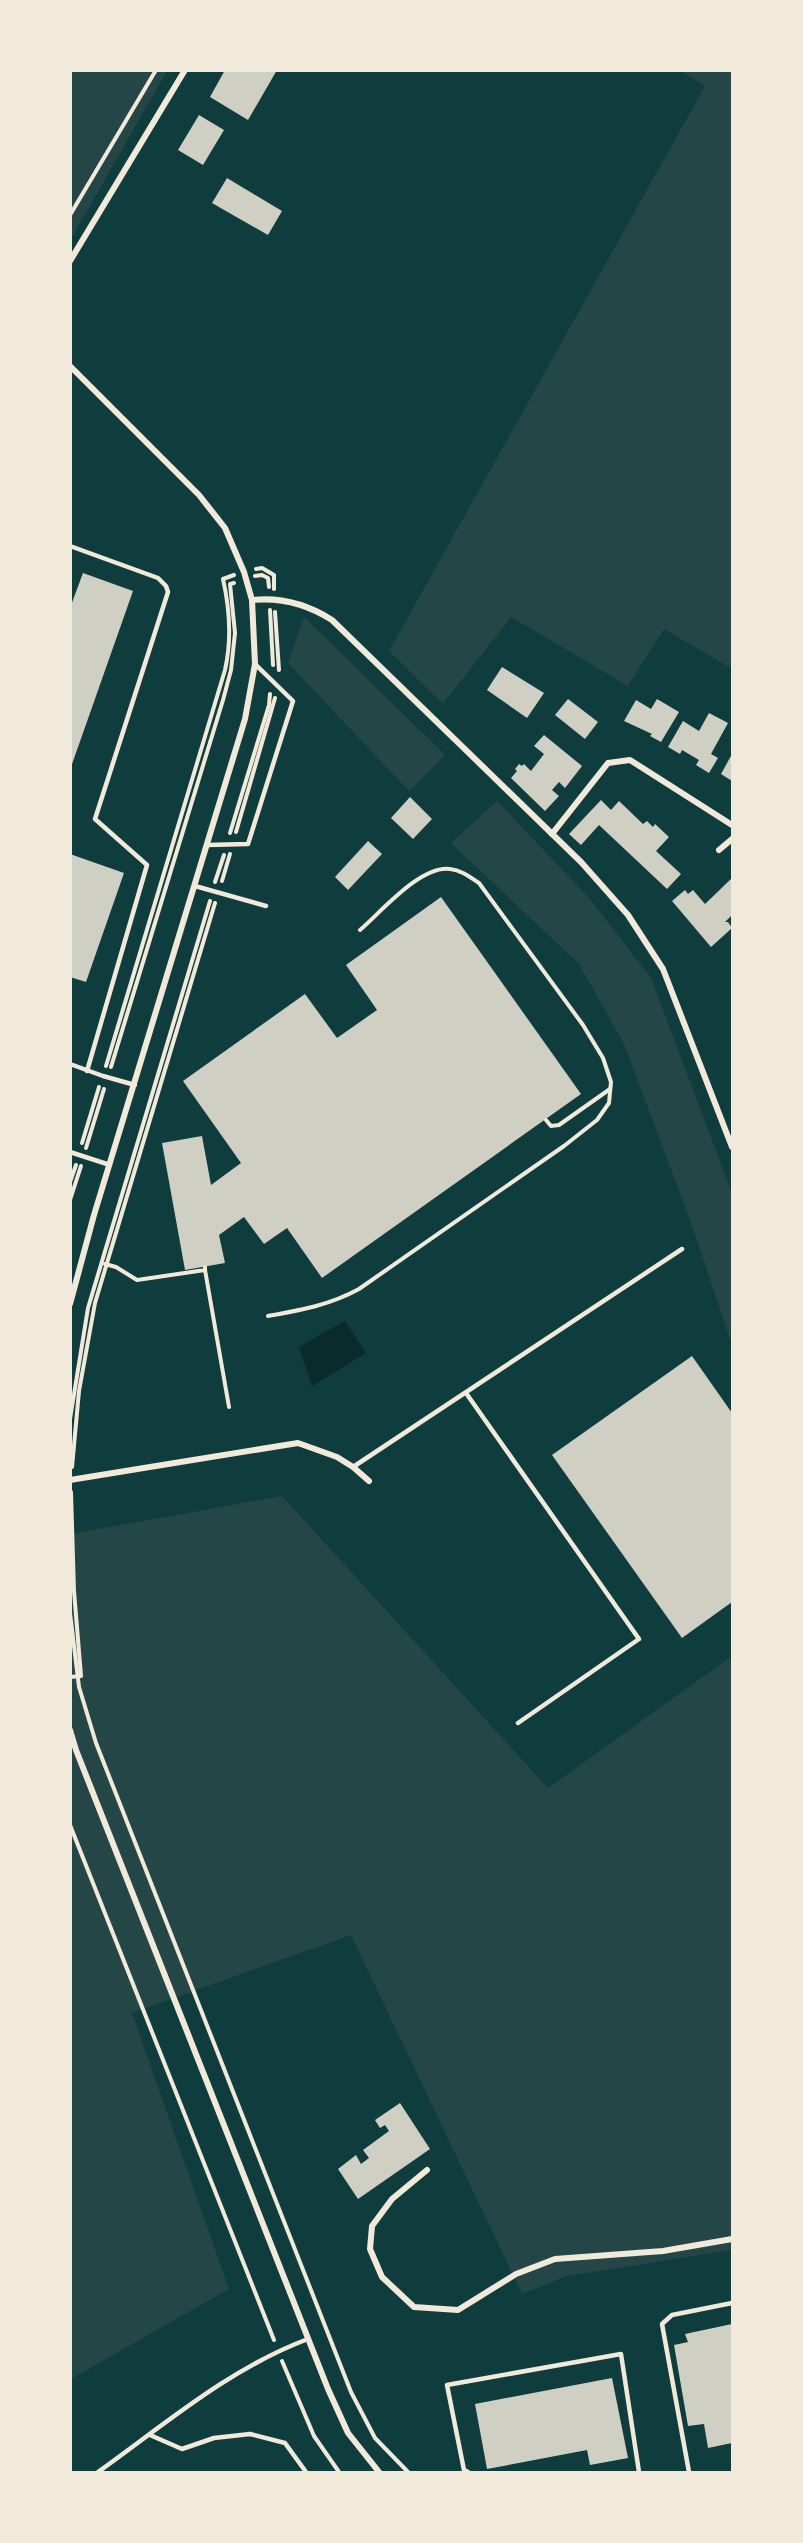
<svg xmlns="http://www.w3.org/2000/svg" width="803" height="2543" font-family="'IBM Plex Sans',sans-serif">
  <rect width="100%" height="100%" fill="#0f3d3e"/>
  <!-- green -->
  <g fill="#244646">
    <path d="M 71,71 L 167,71 L 71,239 Z"/>
    <path d="M 681,71 L 732,71 L 732,669 L 664,629 L 628,686 L 511,617 L 443,704 L 389,651 L 705,86 Z"/>
    <path d="M 304,617 L 445,755 L 409,791 L 288,663 Z"/>
    <path d="M 497,801 L 590,899 L 651,978 L 732,1193 L 732,1345 L 690,1220 L 624,1044 L 579,964 L 451,843 Z"/>
    <path d="M 282,1496 L 548,1788 L 732,1656 L 732,2250 L 567,2276 L 522,2294 L 351,1935 L 132,2013 L 229,2289 L 71,2379 L 71,1534 Z"/>
  </g>
  <!-- water -->
  <path fill="#0a2a2b" d="M 345,1321 L 366,1353 L 312,1386 L 299,1347 Z"/>
  <!-- building -->
  <g fill="#cfcfc3">
    <path d="M 225,70 L 277,70 L 248,120 L 210,97 Z"/>
    <path d="M 199,115 L 224,130 L 203,165 L 178,150 Z"/>
    <path d="M 227,178 L 282,211 L 268,235 L 212,203 Z"/>
    <path d="M 83,573 L 133,591 L 71,767 L 70,608 Z"/>
    <path d="M 502,667 L 544,693 L 527,718 L 487,690 Z"/>
    <path d="M 568,699 L 598,722 L 585,739 L 555,715 Z"/>
    <path d="M 657,699 L 679,712 L 661,742 L 650,736 L 652,734 L 624,721 L 636,700 L 651,709 Z"/>
    <path d="M 709,713 L 728,723 L 711,754 L 718,758 L 709,773 L 696,765 L 699,760 L 682,750 L 680,754 L 668,747 L 683,721 L 699,731 Z"/>
    <path d="M 544,735 L 582,766 L 565,788 L 559,782 L 552,790 L 559,796 L 545,811 L 511,778 L 517,771 L 515,769 L 519,764 L 522,766 L 524,764 L 531,771 L 544,754 L 534,746 Z"/>
    <path d="M 732,754 L 732,781 L 721,774 Z"/>
    <path d="M 410,797 L 432,819 L 413,839 L 391,818 Z"/>
    <path d="M 601,800 L 611,810 L 619,801 L 643,824 L 647,821 L 653,827 L 655,824 L 669,837 L 656,851 L 681,874 L 667,889 L 599,825 L 581,845 L 569,834 Z"/>
    <path d="M 368,841 L 382,854 L 348,890 L 335,877 Z"/>
    <path d="M 70,854 L 124,873 L 86,982 L 70,977 Z"/>
    <path d="M 732,878 L 732,915 L 725,922 L 728,922 L 732,928 L 711,947 L 672,901 L 685,890 L 688,894 L 693,890 L 705,904 Z"/>
    <path d="M 441,897 L 581,1094 L 322,1278 L 287,1228 L 264,1244 L 244,1217 L 219,1235 L 225,1263 L 185,1270 L 162,1143 L 202,1136 L 211,1185 L 241,1163 L 183,1081 L 305,994 L 337,1038 L 377,1010 L 346,965 Z"/>
    <path d="M 692,1356 L 732,1413 L 732,1602 L 682,1638 L 552,1455 Z"/>
    <path d="M 400,2103 L 430,2149 L 358,2199 L 338,2169 L 356,2155 L 361,2164 L 369,2158 L 363,2150 L 389,2131 L 385,2125 L 380,2128 L 375,2120 Z"/>
    <path d="M 732,2324 L 732,2443 L 708,2448 L 704,2424 L 688,2426 L 674,2345 L 688,2342 L 685,2334 Z"/>
    <path d="M 612,2378 L 628,2458 L 590,2465 L 587,2450 L 487,2469 L 475,2404 Z"/>
  </g>
  <g fill="none" stroke-linecap="round" stroke-linejoin="round">
    <!-- path -->
    <g stroke="#f1e9da" stroke-width="4">
      <path d="M 70,215 L 156,70"/>
      <path d="M 256,569 L 262,568 L 274,575 L 274,589"/>
      <path d="M 255,576 L 262,575 L 268,578 L 269,587"/>
      <path d="M 270,610 L 273,665"/>
      <path d="M 275,612 L 279,670"/>
      <path d="M 236,832 L 275,698"/>
      <path d="M 230,833 L 269,705 L 270,694"/>
      <path d="M 222,881 L 230,854"/>
      <path d="M 215,882 L 224,855"/>
      <path d="M 106,1066 L 225,670 C 232,639 230,610 223,579 L 234,575"/>
      <path d="M 111,1067 L 223,700 L 231,670 L 235,633 L 230,584 L 234,583"/>
      <path d="M 546,1120 L 551,1126 L 559,1125 L 610,1089"/>
      <path d="M 82,1143 L 99,1087"/>
      <path d="M 86,1148 L 104,1089"/>
      <path d="M 70,1182 L 76,1165"/>
      <path d="M 70,1200 L 81,1166"/>
      <path d="M 105,1264 L 116,1267 L 137,1280 L 205,1270 L 205,1267"/>
      <path d="M 205,1270 L 229,1407"/>
      <path d="M 268,1316 C 301,1310 330,1305 359,1289 L 564,1146 L 597,1120 L 609,1103 L 611,1082 L 603,1058 L 583,1025 L 479,883 C 470,877 461,870 450,869 C 421,865 382,911 360,930"/>
      <path d="M 70,1419 L 88,1308 L 210,901"/>
      <path d="M 72,1467 L 79,1391 L 95,1303 L 215,903"/>
      <path d="M 70,1613 L 79,1687 L 96,1743 L 351,2392 L 375,2438 L 408,2472"/>
      <path d="M 70,1677 L 81,1676 L 74,1591 L 71,1492"/>
      <path d="M 70,1825 L 274,2340"/>
      <path d="M 282,2361 L 314,2436 L 339,2472"/>
    </g>
    <!-- service -->
    <g stroke="#f1e9da" stroke-width="4.5">
      <path d="M 70,546 L 158,578 L 166,586 L 168,592 L 95,819 L 147,865 L 87,1071"/>
      <path d="M 207,845 L 248,844 L 293,701 L 255,664"/>
      <path d="M 195,886 L 266,906"/>
      <path d="M 70,1064 L 103,1076 L 135,1085"/>
      <path d="M 70,1152 L 110,1165"/>
      <path d="M 466,1393 L 639,1639 L 518,1723"/>
      <path d="M 353,1467 L 682,1249"/>
      <path d="M 150,2435 L 182,2449 L 214,2438 L 250,2434 L 285,2443 L 306,2472"/>
      <path d="M 98,2472 C 164,2425 230,2368 308,2339"/>
      <path d="M 468,2472 L 464,2470 L 447,2385 L 621,2354 L 639,2472"/>
      <path d="M 689,2472 L 662,2324 L 672,2315 L 732,2303"/>
    </g>
    <!-- minor -->
    <g stroke="#f1e9da" stroke-width="6">
      <path d="M 70,261 L 185,70"/>
      <path d="M 70,366 L 199,495 L 225,528 L 244,572 L 252,600 C 282,597 307,604 332,620 L 581,862 L 628,915 L 663,969 L 732,1147"/>
      <path d="M 552,834 L 608,763 L 630,760 L 732,825"/>
      <path d="M 719,850 L 732,839"/>
      <path d="M 70,1304 L 94,1215 L 245,719 L 255,664 L 252,600"/>
      <path d="M 70,1480 L 298,1443 L 337,1457 L 353,1467 L 369,1481"/>
      <path d="M 70,1730 L 76,1750 L 328,2389 L 348,2433 L 379,2472"/>
      <path d="M 427,2170 L 392,2199 L 372,2226 L 370,2249 L 382,2277 L 414,2307 L 458,2310 L 516,2274 L 555,2259 L 663,2251 L 732,2239"/>
    </g>
  </g>
  <!-- border -->
  <rect width="803" height="2543" fill="none" stroke="#f1e9da" stroke-width="144"/>
</svg>
